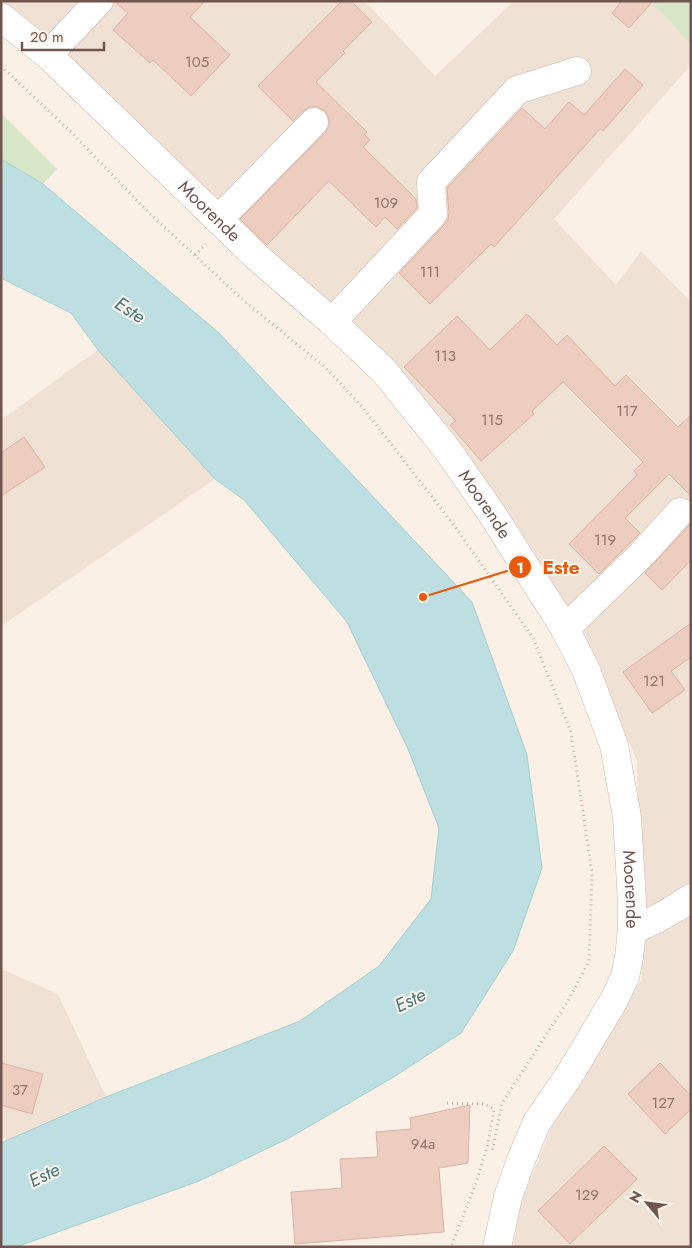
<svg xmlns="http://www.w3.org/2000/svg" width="692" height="1248" font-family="Jost,sans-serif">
  <rect width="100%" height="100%" fill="#faf0e6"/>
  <!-- residential -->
  <g fill="#f0e1d5">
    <path d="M 1,1 L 365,1 L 435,76 L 514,1 L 651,1 L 691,45 L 691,65 L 554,219 L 616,285 L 641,251 L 691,302 L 691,1247 L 513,1247 L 520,1205 L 557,1114 L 642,979 L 637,761 L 591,653 L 457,450 L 1,5 Z"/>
    <path d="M 98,350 L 215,479 L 1,626 L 1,420 Z"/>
    <path d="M 1,969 L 58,994 L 106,1097 L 7,1141 L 1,1136 Z"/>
  </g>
  <!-- green -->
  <g fill="#d6e6c6">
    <path d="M 651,1 L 691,1 L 691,45 Z"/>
    <path d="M 1,113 L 57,169 L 43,184 L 1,159 Z"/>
  </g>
  <!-- water -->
  <path fill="#bddfe1" stroke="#a4cfd2" d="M 1,159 L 43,184 L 219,333 L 472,602 L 527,755 L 542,868 L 513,951 L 461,1033 L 392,1078 L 289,1138 L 199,1181 L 16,1247 L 1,1247 L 1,1143 L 106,1097 L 300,1021 L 379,966 L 431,899 L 439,828 L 408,749 L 347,622 L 244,500 L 215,479 L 98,350 L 71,313 L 1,278 Z"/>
  <!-- building -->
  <g fill="#eccdc0" stroke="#ddb3a3">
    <path d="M 114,1 L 205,1 L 190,17 L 230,55 L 191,96 L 153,60 L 150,63 L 113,30 L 128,13 Z"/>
    <path d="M 342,1 L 351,1 L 372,22 L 343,51 L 345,53 L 316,82 L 367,132 L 364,134 L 370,140 L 363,147 L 416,199 L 417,208 L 397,229 L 385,217 L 376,227 L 329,181 L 267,245 L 240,219 L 325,133 L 329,126 L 329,118 L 325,111 L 318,107 L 310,107 L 303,111 L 293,121 L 258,86 Z"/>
    <path d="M 622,1 L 653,1 L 629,28 L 612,13 Z"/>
    <path d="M 625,69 L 643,85 L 603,131 L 600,129 L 494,247 L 491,244 L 430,304 L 399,273 L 444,225 L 448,220 L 449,213 L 447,188 L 522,108 L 545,129 L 569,102 L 584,115 Z"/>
    <path d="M 527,314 L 557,345 L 567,335 L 615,386 L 626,375 L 678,427 L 691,415 L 691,496 L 669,474 L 625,518 L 640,533 L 599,574 L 569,544 L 637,475 L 634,471 L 643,462 L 563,382 L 532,411 L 534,414 L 481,461 L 450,425 L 456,421 L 404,367 L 457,316 L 490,350 Z"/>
    <path d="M 24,437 L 45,467 L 1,496 L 1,453 Z"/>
    <path d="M 691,523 L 691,560 L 662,590 L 645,573 Z"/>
    <path d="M 691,623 L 691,657 L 671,671 L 685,690 L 652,713 L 623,672 Z"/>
    <path d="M 1,1063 L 43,1074 L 32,1114 L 1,1105 Z"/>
    <path d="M 660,1063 L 691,1096 L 691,1109 L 665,1134 L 628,1094 Z"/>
    <path d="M 470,1105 L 468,1163 L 439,1168 L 444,1232 L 295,1244 L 291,1192 L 342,1188 L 340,1159 L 378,1157 L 376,1132 L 411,1129 L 410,1118 Z"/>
    <path d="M 604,1146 L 637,1179 L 570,1244 L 538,1211 Z"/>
  </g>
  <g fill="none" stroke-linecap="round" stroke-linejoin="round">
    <!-- minor casing -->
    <g stroke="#cab7ad" stroke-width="29">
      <g id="minor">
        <path id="s1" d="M 1,17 L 48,55 L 258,258 L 332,322 L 384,371 L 446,448 L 492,514 L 565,629 L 586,670 L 614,745 L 627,817 L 632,902 L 632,930 L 629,957 L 625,977 L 614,1000 L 570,1074 L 537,1122 L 521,1160 L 508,1197 L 497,1247"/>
        <path d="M 48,55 L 99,1"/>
        <path d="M 218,220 L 314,122"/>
        <path d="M 332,322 L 433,214 L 431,182 L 517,90 L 577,71"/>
        <path d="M 565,629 L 642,554 L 680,512"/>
        <path d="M 632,930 C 653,922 672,911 691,898"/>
      </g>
    </g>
    <!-- path -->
    <g stroke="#d1b1a4" stroke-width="3" stroke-dasharray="1 4" stroke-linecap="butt">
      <path d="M 1,66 L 70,131 L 147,211 L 242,299 L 326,368 L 364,409 L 456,528 L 533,638 L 571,732 L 592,873 L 589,961 L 568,1001 L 502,1103 L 492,1153"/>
      <path d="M 195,255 L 206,244"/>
      <path d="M 447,1103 L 485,1104 L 494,1109 L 488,1144 L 476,1183 L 451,1247"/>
    </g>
    <!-- minor -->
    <use href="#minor" stroke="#fff" stroke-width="28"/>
  </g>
  <g text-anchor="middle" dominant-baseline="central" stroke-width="4" stroke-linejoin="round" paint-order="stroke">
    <!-- number labels -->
    <g font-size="15" fill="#8f746a">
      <text x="197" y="62">105</text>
      <text x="386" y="203">109</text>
      <text x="430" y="272">111</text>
      <text x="445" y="356">113</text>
      <text x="627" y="411">117</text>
      <text x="492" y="420">115</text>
      <text x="605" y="540">119</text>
      <text x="654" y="681">121</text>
      <text x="20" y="1090">37</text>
      <text x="663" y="1103">127</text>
      <text x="423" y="1144">94a</text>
      <text x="587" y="1195">129</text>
    </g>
    <!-- street labels -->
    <g font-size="18" fill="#70564e" stroke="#fdf4ec">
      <text stroke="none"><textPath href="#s1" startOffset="285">Moorende</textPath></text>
      <text stroke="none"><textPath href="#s1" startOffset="689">Moorende</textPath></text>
      <text stroke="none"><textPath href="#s1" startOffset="1109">Moorende</textPath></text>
    </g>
    <!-- water labels -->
    <g font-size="19" font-style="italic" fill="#47777b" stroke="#fdf4ec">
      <text transform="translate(130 310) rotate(33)">Este</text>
      <text transform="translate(410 1000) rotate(-26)">Este</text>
      <text transform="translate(44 1175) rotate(-26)">Este</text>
    </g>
  </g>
  <!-- callouts -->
  <path fill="none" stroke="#e8590c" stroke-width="2" d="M423 597L520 567"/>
  <g fill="#e8590c" stroke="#fdf4ec" stroke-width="2">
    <circle cx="423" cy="597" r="5"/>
    <circle cx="520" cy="567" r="12"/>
  </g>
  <g font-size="15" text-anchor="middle" font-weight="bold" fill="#fff">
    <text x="520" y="573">1</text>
  </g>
  <g font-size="19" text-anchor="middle" font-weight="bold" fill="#e8590c" stroke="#fdf4ec" stroke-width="4" stroke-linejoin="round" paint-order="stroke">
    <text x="561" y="574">Este</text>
  </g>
  <!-- border -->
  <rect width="692" height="1248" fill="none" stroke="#70564e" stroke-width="5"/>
  <!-- north arrow -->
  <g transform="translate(647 1203) rotate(299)" stroke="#fdf4ec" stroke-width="4" paint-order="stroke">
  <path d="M0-4L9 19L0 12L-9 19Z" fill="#70564e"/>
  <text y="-8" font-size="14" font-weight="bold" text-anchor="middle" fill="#70564e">N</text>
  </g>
  <!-- scale -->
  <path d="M22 42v8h82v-8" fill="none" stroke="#70564e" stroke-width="2.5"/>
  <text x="30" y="42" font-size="15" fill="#70564e" stroke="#fdf4ec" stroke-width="4" paint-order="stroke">20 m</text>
</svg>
